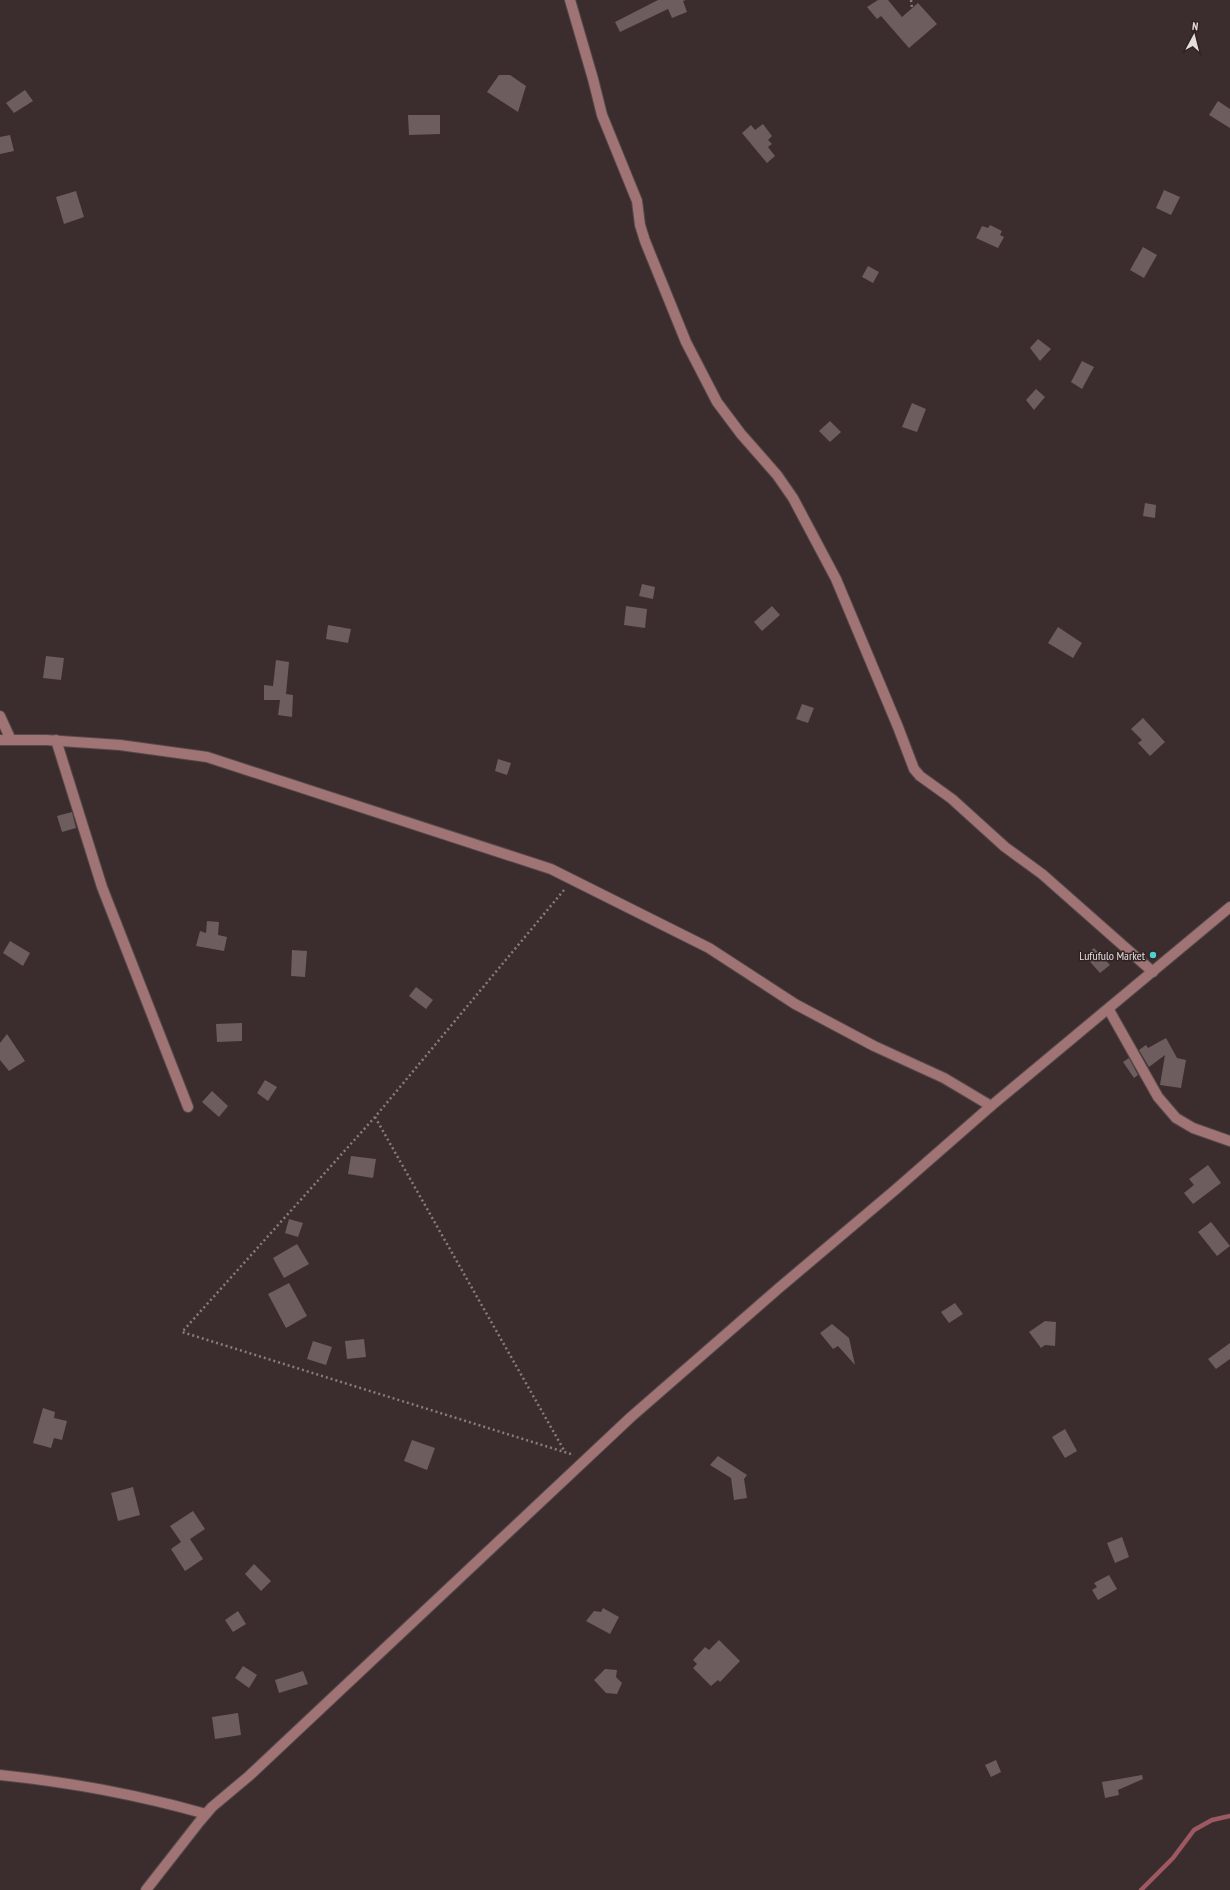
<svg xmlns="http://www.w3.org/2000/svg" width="1230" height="1890" font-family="'PT Sans Narrow',sans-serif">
  <rect width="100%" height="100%" fill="#3b2d2d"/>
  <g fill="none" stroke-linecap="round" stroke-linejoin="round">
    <!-- stream -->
    <path stroke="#9c5962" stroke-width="4.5" d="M 1141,1890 L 1173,1858 L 1194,1830 L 1212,1820 L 1230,1816"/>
  </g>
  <!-- building -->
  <g fill="#6d5d5e">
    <path d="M 658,0 L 686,0 L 683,1 L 687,12 L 672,18 L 668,9 L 620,32 L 615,22 Z"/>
    <path d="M 878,0 L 888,0 L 902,17 L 918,3 L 937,24 L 909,48 L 881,16 L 877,19 L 867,7 Z"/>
    <path d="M 499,75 L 510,75 L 526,86 L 518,112 L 487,92 Z"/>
    <path d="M 25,90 L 33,101 L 14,113 L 6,103 Z"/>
    <path d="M 1218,101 L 1230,109 L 1230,128 L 1209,115 Z"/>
    <path d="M 408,115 L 440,115 L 440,134 L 409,135 Z"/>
    <path d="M 763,124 L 772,136 L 768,140 L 772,144 L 768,147 L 775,156 L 767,163 L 742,133 L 751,125 L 755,130 Z"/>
    <path d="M 10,135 L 14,151 L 0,154 L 0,137 Z"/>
    <path d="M 1164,190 L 1180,197 L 1171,215 L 1156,208 Z"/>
    <path d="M 76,191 L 84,217 L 64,224 L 56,197 Z"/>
    <path d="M 990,225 L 1002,231 L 1000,235 L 1004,237 L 998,248 L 976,238 L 982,226 L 988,228 Z"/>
    <path d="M 1143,247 L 1157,255 L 1144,278 L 1130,270 Z"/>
    <path d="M 868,266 L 879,272 L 873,283 L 862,277 Z"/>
    <path d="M 1038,339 L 1051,349 L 1040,361 L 1030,348 Z"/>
    <path d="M 1082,361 L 1094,367 L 1082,389 L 1071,382 Z"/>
    <path d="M 1036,389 L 1045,397 L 1034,410 L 1026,400 Z"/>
    <path d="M 912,403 L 926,409 L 917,432 L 902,427 Z"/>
    <path d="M 830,421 L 841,432 L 830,442 L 819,431 Z"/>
    <path d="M 1145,503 L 1156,505 L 1155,518 L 1143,516 Z"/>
    <path d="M 642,584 L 655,587 L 653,599 L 639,596 Z"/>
    <path d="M 626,606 L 647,609 L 645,628 L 624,625 Z"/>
    <path d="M 772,606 L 780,615 L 762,631 L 754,622 Z"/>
    <path d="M 328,625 L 351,629 L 348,643 L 326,639 Z"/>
    <path d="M 1058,627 L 1082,643 L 1073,658 L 1048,643 Z"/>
    <path d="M 46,656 L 64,658 L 61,680 L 43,678 Z"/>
    <path d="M 276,660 L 289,662 L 286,694 L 293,695 L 292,717 L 278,715 L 280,700 L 264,700 L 264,685 L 273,686 Z"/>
    <path d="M 802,704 L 814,708 L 808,723 L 796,719 Z"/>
    <path d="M 1143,718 L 1165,742 L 1150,756 L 1138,743 L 1142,740 L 1131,729 Z"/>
    <path d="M 498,759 L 511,763 L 507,775 L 495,771 Z"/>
    <path d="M 72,812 L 76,828 L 62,832 L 57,816 Z"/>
    <path d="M 207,921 L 219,922 L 218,935 L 227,937 L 224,951 L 196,946 L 200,931 L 206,933 Z"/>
    <path d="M 10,941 L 30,953 L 23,966 L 3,953 Z"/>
    <path d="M 1094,948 L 1110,965 L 1100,973 L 1085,956 Z"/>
    <path d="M 292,950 L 307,951 L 305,977 L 291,976 Z"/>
    <path d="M 416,987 L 433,1000 L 426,1009 L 409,996 Z"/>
    <path d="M 242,1023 L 242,1041 L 217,1042 L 216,1024 Z"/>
    <path d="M 7,1034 L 25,1061 L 9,1071 L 0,1060 L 0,1043 Z"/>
    <path d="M 1166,1038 L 1177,1058 L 1186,1060 L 1181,1088 L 1160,1085 L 1165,1055 L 1149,1067 L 1139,1050 L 1146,1045 L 1148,1048 Z"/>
    <path d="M 1129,1058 L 1138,1075 L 1134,1078 L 1123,1062 Z"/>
    <path d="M 265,1080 L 277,1087 L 268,1101 L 257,1093 Z"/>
    <path d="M 212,1091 L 228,1106 L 219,1117 L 202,1102 Z"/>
    <path d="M 351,1156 L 376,1159 L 373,1178 L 348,1174 Z"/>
    <path d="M 1208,1165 L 1221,1183 L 1193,1204 L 1184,1193 L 1194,1185 L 1189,1179 Z"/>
    <path d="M 289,1219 L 303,1223 L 298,1237 L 285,1233 Z"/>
    <path d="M 1211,1222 L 1230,1246 L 1217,1256 L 1198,1232 Z"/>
    <path d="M 297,1244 L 309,1264 L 284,1278 L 273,1258 Z"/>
    <path d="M 289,1283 L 307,1316 L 286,1328 L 268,1294 Z"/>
    <path d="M 955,1303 L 963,1314 L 949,1323 L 941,1312 Z"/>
    <path d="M 1045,1321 L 1056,1322 L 1055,1346 L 1045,1345 L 1041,1348 L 1029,1332 Z"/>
    <path d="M 832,1324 L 849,1338 L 855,1365 L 838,1346 L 833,1349 L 820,1333 Z"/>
    <path d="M 364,1339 L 366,1357 L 347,1359 L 345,1341 Z"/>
    <path d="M 313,1341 L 332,1347 L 326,1365 L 307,1359 Z"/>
    <path d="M 1230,1343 L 1230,1359 L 1216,1369 L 1208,1359 Z"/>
    <path d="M 43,1408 L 55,1412 L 54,1418 L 67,1421 L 62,1440 L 54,1438 L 51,1448 L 33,1443 Z"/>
    <path d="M 1065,1429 L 1077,1451 L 1065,1458 L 1052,1437 Z"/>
    <path d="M 412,1440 L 435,1448 L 427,1470 L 404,1461 Z"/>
    <path d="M 718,1456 L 747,1475 L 744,1479 L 747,1498 L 734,1500 L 731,1478 L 710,1465 Z"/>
    <path d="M 133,1487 L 140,1515 L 118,1521 L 111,1493 Z"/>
    <path d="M 193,1511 L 205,1529 L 190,1539 L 203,1559 L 185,1571 L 171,1549 L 181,1542 L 170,1526 Z"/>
    <path d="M 1122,1537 L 1129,1557 L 1115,1563 L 1107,1543 Z"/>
    <path d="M 254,1564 L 271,1581 L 261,1591 L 245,1574 Z"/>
    <path d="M 1109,1575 L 1117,1589 L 1098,1600 L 1092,1590 L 1097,1587 L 1094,1583 Z"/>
    <path d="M 603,1608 L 619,1617 L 610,1634 L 586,1621 L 594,1611 L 601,1612 Z"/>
    <path d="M 238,1611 L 246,1624 L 233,1632 L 225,1620 Z"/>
    <path d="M 719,1640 L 740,1661 L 720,1682 L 718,1680 L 711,1686 L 693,1668 L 697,1664 L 693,1660 L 705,1647 L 709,1650 Z"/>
    <path d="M 243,1666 L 257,1675 L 249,1688 L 235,1678 Z"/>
    <path d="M 605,1669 L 617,1670 L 616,1677 L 622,1683 L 617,1694 L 606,1693 L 594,1680 Z"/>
    <path d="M 303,1671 L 308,1684 L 279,1693 L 275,1680 Z"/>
    <path d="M 238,1713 L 241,1735 L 215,1739 L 212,1717 Z"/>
    <path d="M 996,1760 L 1001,1772 L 991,1777 L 985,1765 Z"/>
    <path d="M 1142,1775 L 1143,1779 L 1118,1790 L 1119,1795 L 1105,1798 L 1102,1782 Z"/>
  </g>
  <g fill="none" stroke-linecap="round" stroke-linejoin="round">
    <!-- minor casing -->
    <g stroke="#564949" stroke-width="12">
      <g id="minor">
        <path d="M 570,0 L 593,79 L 602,115 L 637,201 L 640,225 L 645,241 L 686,342 L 717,402 L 741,434 L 777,475 L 793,498 L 836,579 L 898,727 L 914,769 L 920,776 L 952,799 L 1005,847 L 1042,874 L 1153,972"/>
        <path d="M 0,716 L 11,740"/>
        <path d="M 0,740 L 46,740 L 120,745 L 207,757 L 551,869 L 709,948 L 795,1004 L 874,1046 L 944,1078 L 991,1106"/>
        <path d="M 56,740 L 102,887 L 188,1107"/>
        <path d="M 1109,1010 L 1158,1097 L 1176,1118 L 1193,1128 L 1230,1141"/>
        <path d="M 0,1775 C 69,1782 139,1795 206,1814"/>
        <path d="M 146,1890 L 200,1821 L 212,1807 L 249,1776 L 631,1417 L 779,1288 L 895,1190 L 991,1106 L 1230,907"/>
      </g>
    </g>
    <!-- path -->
    <g stroke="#887c7c" stroke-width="2.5" stroke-dasharray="2 3" stroke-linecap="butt">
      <path d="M 911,0 L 912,8"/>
      <path d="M 564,890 L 375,1117 L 182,1332 L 574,1455"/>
      <path d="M 375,1117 L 565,1452"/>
    </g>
    <!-- minor -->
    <use href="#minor" stroke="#a07375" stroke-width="10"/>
  </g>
  <!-- markers -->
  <circle fill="#52cdcf" stroke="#302324" stroke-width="1.5" cx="1153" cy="955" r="4"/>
  <g text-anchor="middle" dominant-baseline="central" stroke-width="3" stroke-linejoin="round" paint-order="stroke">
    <!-- poi labels -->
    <g font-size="12" fill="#e5dcdc" stroke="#302324" text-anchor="end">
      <text x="1145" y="955">Lufufulo Market</text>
    </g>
  </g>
  <!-- north arrow -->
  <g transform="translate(1194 36) rotate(7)" stroke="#302324" stroke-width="3" paint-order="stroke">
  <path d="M0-3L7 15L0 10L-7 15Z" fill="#e5dcdc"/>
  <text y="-6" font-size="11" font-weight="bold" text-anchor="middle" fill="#e5dcdc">N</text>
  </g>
</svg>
